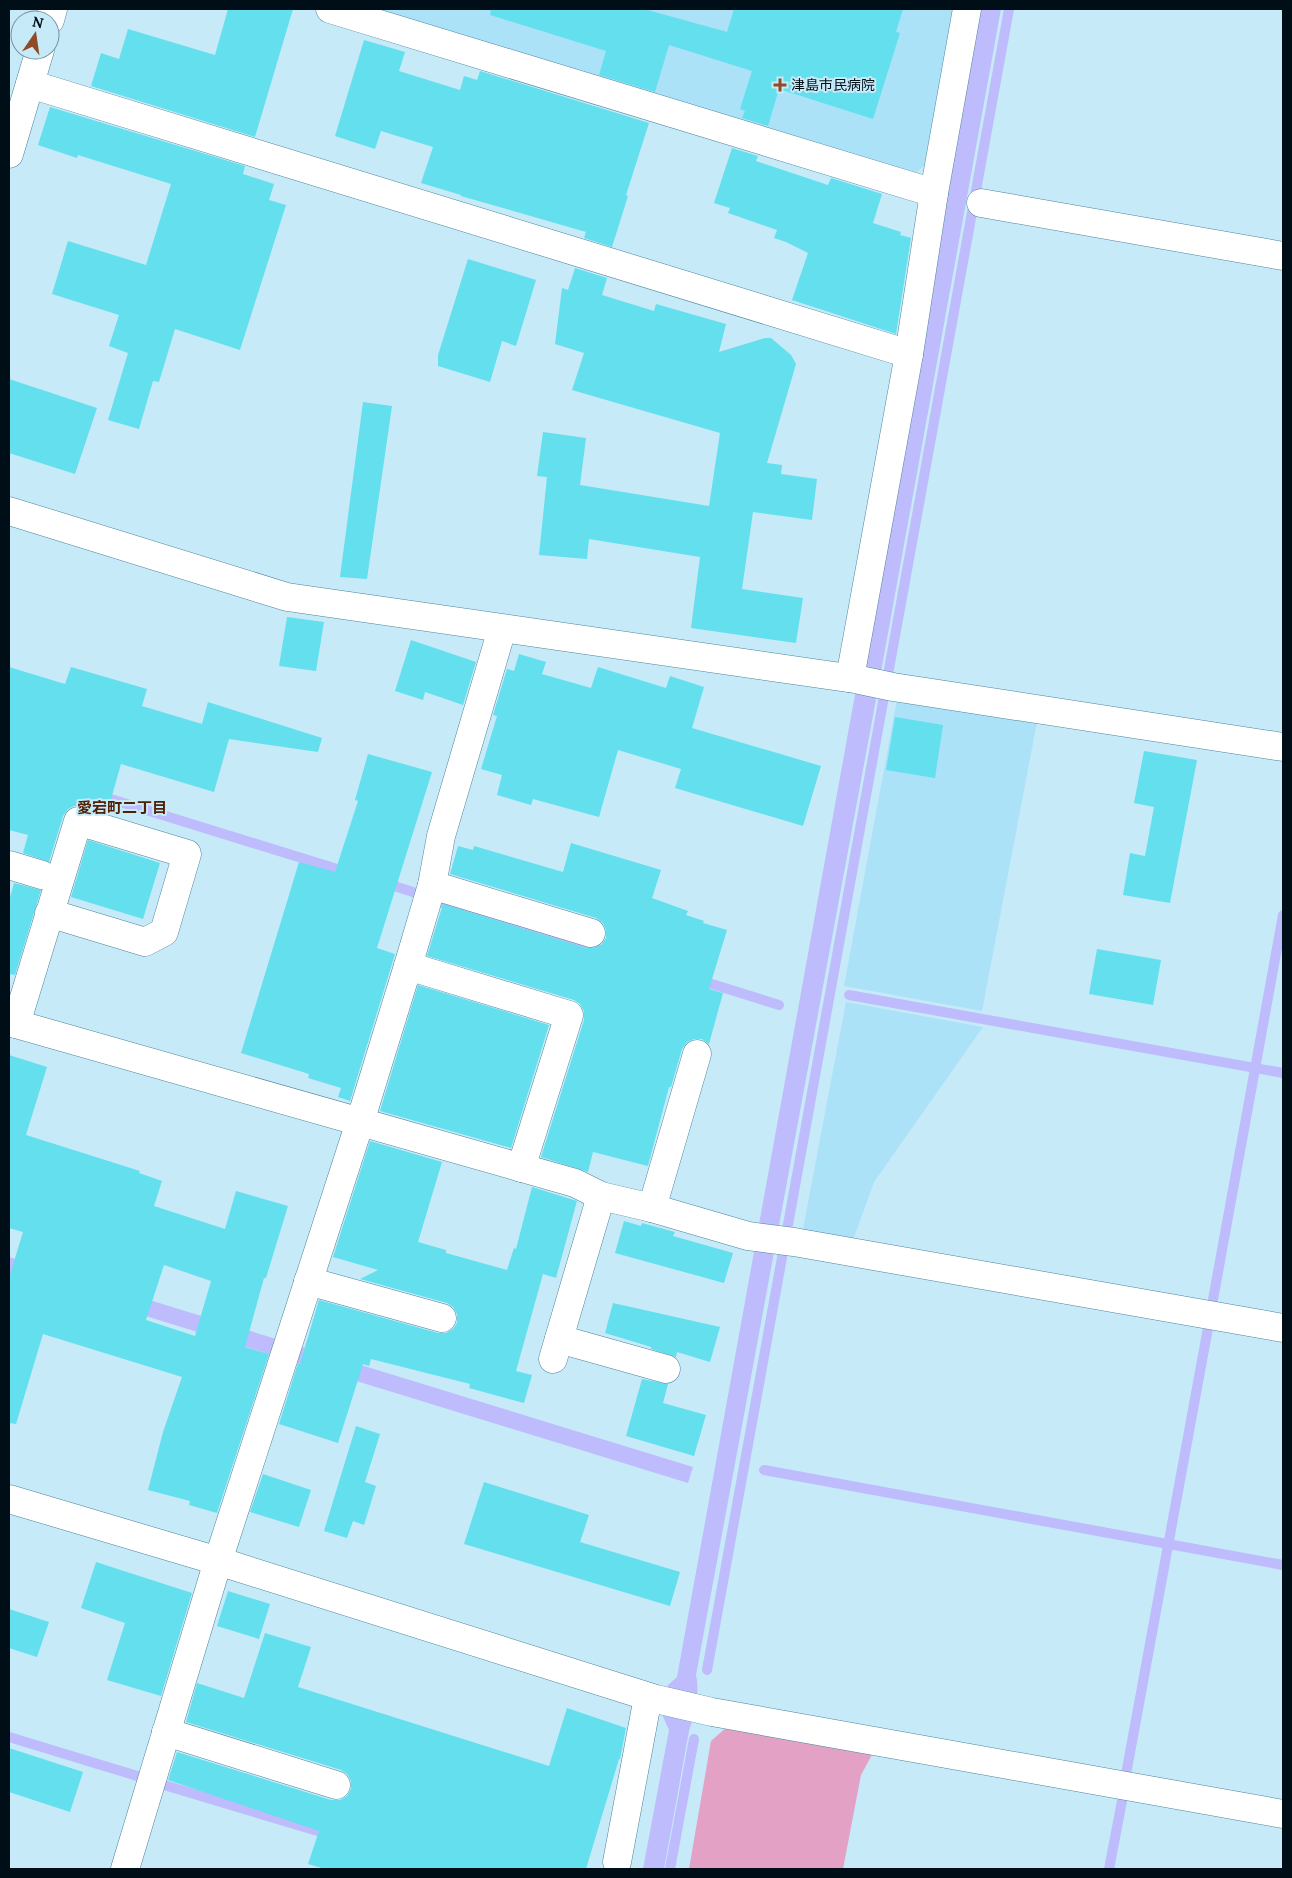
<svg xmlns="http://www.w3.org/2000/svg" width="1292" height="1878" font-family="Lora,'Noto Sans JP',serif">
  <rect width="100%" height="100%" fill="#c7eaf9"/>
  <!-- built -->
  <g fill="#abe2f8">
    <path d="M 369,9 L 957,9 L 931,160 L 912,176 Z"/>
    <path d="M 897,699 L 1037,722 L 982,1011 L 844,986 Z"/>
    <path d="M 846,1002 L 983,1027 L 874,1182 L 852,1243 L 802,1234 Z"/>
  </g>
  <!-- green -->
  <path fill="#e3a2c5" d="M 728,1726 L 874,1751 L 861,1775 L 843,1869 L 689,1869 L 711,1741 Z"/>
  <!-- water -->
  <g fill="#bebcfc">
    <path d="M 981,9 L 1001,9 L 877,694 L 696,1675 C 700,1692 695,1714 689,1731 L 664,1869 L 643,1869 L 669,1730 L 661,1712 L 668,1685 L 677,1677 L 856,689 Z"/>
    <path d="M 9,1257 L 693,1467 L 688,1483 L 9,1274 Z"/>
  </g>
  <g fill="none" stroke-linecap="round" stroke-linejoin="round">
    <!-- stream -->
    <g stroke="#bebcfc" stroke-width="10">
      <path d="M 98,795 L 350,873"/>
      <path d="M 385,883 L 416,893"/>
      <path d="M 439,902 L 604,951"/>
      <path d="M 699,980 L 779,1005"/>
      <path d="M 849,995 L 1283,1073"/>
      <path d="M 1212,1305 L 1283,915"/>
      <path d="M 764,1470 L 1283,1565"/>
      <path d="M 707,1670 L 1009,9"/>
      <path d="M 9,1737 L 144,1778"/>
      <path d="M 1127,1769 L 1208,1328"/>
      <path d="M 164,1785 L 331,1835"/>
      <path d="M 670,1869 L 694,1739"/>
      <path d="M 1109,1869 L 1122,1801"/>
    </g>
  </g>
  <!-- building -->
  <g fill="#63dfed" fill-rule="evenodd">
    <path d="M 228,9 L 293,9 L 255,137 L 91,86 L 101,53 L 119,59 L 128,29 L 215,55 Z"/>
    <path d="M 491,9 L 644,9 L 727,32 L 734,9 L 903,9 L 896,32 L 900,33 L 873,119 L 779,89 L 768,126 L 742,118 L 745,111 L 740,109 L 752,71 L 669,45 L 655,92 L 599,75 L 606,51 L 490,15 Z"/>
    <path d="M 364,40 L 405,52 L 399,71 L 460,90 L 464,76 L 477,80 L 480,71 L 649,123 L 626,195 L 628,196 L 612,247 L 584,238 L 586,232 L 461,196 L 461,195 L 421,183 L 433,147 L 381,131 L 375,149 L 335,136 Z"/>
    <path d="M 50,107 L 245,166 L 243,174 L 274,184 L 269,200 L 286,205 L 240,350 L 175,329 L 159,382 L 153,381 L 139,429 L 108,420 L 128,353 L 109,346 L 119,315 L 52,294 L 68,241 L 146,265 L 171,184 L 78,155 L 77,158 L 38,145 Z"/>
    <path d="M 732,148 L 758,156 L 756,161 L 828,185 L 831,178 L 882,194 L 873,223 L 901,232 L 900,235 L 911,238 L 896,334 L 792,300 L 808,253 L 786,242 L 774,238 L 777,230 L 728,213 L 730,208 L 714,203 Z"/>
    <path d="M 468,259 L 536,280 L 516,346 L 502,341 L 490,382 L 438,366 L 438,355 Z"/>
    <path d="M 575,268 L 607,278 L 602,295 L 654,311 L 656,304 L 726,324 L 719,352 L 765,338 L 771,338 L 791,355 L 796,364 L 767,463 L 782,465 L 781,474 L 817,479 L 812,520 L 753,512 L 742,589 L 803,598 L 796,643 L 691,628 L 700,557 L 589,539 L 587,559 L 539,555 L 547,477 L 537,476 L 543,432 L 586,438 L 580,485 L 709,506 L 720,433 L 572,390 L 584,353 L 555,344 L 562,288 L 568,290 Z"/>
    <path d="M 9,379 L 97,408 L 75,474 L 9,453 Z"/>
    <path d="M 363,402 L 392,406 L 367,579 L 340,577 Z"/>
    <path d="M 287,617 L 324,622 L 316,671 L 279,666 Z"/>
    <path d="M 411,640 L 476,662 L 463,705 L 425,692 L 423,700 L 395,691 Z"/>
    <path d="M 519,654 L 546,662 L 542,674 L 591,688 L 598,667 L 666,688 L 670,676 L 704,687 L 692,728 L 821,766 L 803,826 L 675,788 L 681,769 L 618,750 L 599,817 L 533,799 L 531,805 L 497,795 L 502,775 L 481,769 L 497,716 L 493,715 L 507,669 L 514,671 Z"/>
    <path d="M 9,667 L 65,684 L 71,667 L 147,689 L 142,706 L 202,724 L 208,702 L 322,738 L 318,752 L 229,739 L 214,792 L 121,764 L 107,813 L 82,806 L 74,806 L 68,809 L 63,816 L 49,862 L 23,853 L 28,835 L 9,830 Z"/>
    <path d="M 895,717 L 943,725 L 935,778 L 886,770 Z"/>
    <path d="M 1144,751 L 1197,760 L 1170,903 L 1123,895 L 1130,853 L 1145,856 L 1154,807 L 1134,803 Z"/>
    <path d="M 368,754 L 432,772 L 377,948 L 395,954 L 350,1101 L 338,1097 L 341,1088 L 308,1078 L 309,1074 L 241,1053 L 299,862 L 335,872 L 358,801 L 355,800 Z"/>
    <path d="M 88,840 L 160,863 L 143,919 L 71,897 Z"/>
    <path d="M 571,843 L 661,870 L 652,898 L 688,911 L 686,915 L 704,921 L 703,923 L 727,930 L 709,989 L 723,993 L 709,1044 L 702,1039 L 694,1039 L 687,1042 L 682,1049 L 671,1087 L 669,1087 L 648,1166 L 593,1152 L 588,1172 L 541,1157 L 584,1020 L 584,1011 L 580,1004 L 574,1000 L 427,956 L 443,904 L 586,948 L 594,948 L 601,945 L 606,938 L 606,930 L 603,923 L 596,918 L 450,874 L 458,846 L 473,850 L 474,846 L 563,872 Z"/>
    <path d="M 14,883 L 41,890 L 15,975 L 9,974 L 9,901 Z"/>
    <path d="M 1097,949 L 1161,960 L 1153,1005 L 1089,994 Z"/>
    <path d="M 418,985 L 549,1025 L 511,1148 L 380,1111 Z"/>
    <path d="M 9,1055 L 47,1067 L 26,1135 L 140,1171 L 139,1173 L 162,1181 L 154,1206 L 225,1229 L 236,1191 L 288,1206 L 266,1278 L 264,1278 L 245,1347 L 269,1354 L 217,1513 L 189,1505 L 190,1501 L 148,1490 L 163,1432 L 182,1377 L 43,1334 L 16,1424 L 9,1423 L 9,1278 L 23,1232 L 9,1228 ZM 164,1265 L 211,1281 L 195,1336 L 146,1320 Z"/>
    <path d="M 370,1141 L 442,1162 L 418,1242 L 446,1250 L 446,1253 L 507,1270 L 514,1248 L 516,1249 L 532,1187 L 577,1201 L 556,1278 L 543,1274 L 516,1371 L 532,1375 L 524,1403 L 469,1388 L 470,1384 L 371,1359 L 369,1366 L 363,1364 L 338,1443 L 279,1424 L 298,1363 L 300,1364 L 319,1300 L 438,1333 L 446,1333 L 453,1329 L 457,1323 L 457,1314 L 453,1307 L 447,1303 L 360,1279 L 378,1270 L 333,1257 Z"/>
    <path d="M 624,1221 L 641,1226 L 642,1223 L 675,1232 L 673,1236 L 733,1253 L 724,1283 L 615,1253 Z"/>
    <path d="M 613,1303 L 720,1327 L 710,1362 L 677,1352 L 676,1357 L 651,1349 L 651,1347 L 605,1333 Z"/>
    <path d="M 642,1379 L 668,1384 L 663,1403 L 706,1415 L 694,1456 L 626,1436 Z"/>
    <path d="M 356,1426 L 380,1434 L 365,1482 L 376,1486 L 364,1525 L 353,1521 L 347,1538 L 324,1531 Z"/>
    <path d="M 263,1474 L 311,1490 L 299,1527 L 250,1512 Z"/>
    <path d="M 484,1482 L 589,1515 L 580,1542 L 680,1572 L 670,1606 L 464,1544 Z"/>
    <path d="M 96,1562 L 192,1593 L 161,1696 L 107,1680 L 125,1623 L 81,1608 Z"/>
    <path d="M 228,1591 L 270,1604 L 259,1639 L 217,1626 Z"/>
    <path d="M 9,1609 L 49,1622 L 37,1657 L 9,1648 Z"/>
    <path d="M 265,1633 L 311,1647 L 298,1687 L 549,1766 L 567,1708 L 626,1728 L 620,1759 L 619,1759 L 586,1869 L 325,1869 L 308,1864 L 319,1831 L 168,1780 L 177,1752 L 331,1800 L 340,1800 L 347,1796 L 351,1789 L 351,1781 L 347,1774 L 341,1770 L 186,1722 L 197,1683 L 244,1698 Z"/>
    <path d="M 9,1748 L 83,1772 L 70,1812 L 9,1792 Z"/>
  </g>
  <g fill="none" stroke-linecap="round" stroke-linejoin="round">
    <!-- minor casing -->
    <g stroke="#4b859c" stroke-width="29">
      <g id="minor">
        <path d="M 330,9 L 934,193"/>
        <path d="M 50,20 L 53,9"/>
        <path d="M 30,84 L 909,354"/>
        <path d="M 9,154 L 40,50"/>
        <path d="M 981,203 L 1283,256"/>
        <path d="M 9,511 L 287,597 L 855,679 L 893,687 L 1283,747"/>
        <path d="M 850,678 L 909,354 L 934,193 L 967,9"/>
        <path d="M 9,865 L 42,875"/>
        <path d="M 432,885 L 591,933"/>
        <path d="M 408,966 L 569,1015 L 521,1168"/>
        <path d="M 9,1022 L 575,1183 L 601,1196 L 652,1208 L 748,1236 L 794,1242 L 1283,1328"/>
        <path d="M 16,1024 L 78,821 L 187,854 L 164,932 L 145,942 L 49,913"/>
        <path d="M 652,1208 L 697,1054"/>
        <path d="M 308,1281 L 442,1318"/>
        <path d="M 559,1339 L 666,1369"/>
        <path d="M 553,1359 L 601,1196"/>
        <path d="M 9,1499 L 218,1561 L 656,1699 L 712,1712 L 1283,1814"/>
        <path d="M 166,1732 L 336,1785"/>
        <path d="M 617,1862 L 648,1697"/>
        <path d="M 125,1869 L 218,1561 L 360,1122 L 408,966 L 432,885 L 441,836 L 502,629"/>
      </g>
    </g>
    <!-- minor -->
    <use href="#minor" stroke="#fff" stroke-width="28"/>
  </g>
  <!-- markers -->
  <path fill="#914a26" stroke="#c7eaf9" stroke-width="2" d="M777.5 77.5h5v5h5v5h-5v5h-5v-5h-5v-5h5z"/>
  <g text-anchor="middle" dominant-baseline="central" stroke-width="4" stroke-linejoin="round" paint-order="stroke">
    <!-- poi labels -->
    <g font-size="14" fill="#000f17" stroke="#c7eaf9" text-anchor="start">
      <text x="791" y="85">津島市民病院</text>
    </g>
    <!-- neighbourhood labels -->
    <g font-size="15" font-weight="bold" fill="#512107" stroke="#c7eaf9">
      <text x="122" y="807">愛宕町二丁目</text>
    </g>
  </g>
  <!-- border -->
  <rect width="1292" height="1878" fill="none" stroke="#000f17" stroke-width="20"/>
  <!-- north arrow -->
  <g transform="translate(35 35) rotate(13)"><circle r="24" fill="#c7eaf9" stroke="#77929f"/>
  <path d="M0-4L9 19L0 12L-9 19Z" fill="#914a26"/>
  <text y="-8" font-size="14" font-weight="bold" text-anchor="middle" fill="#000f17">N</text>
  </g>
</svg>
